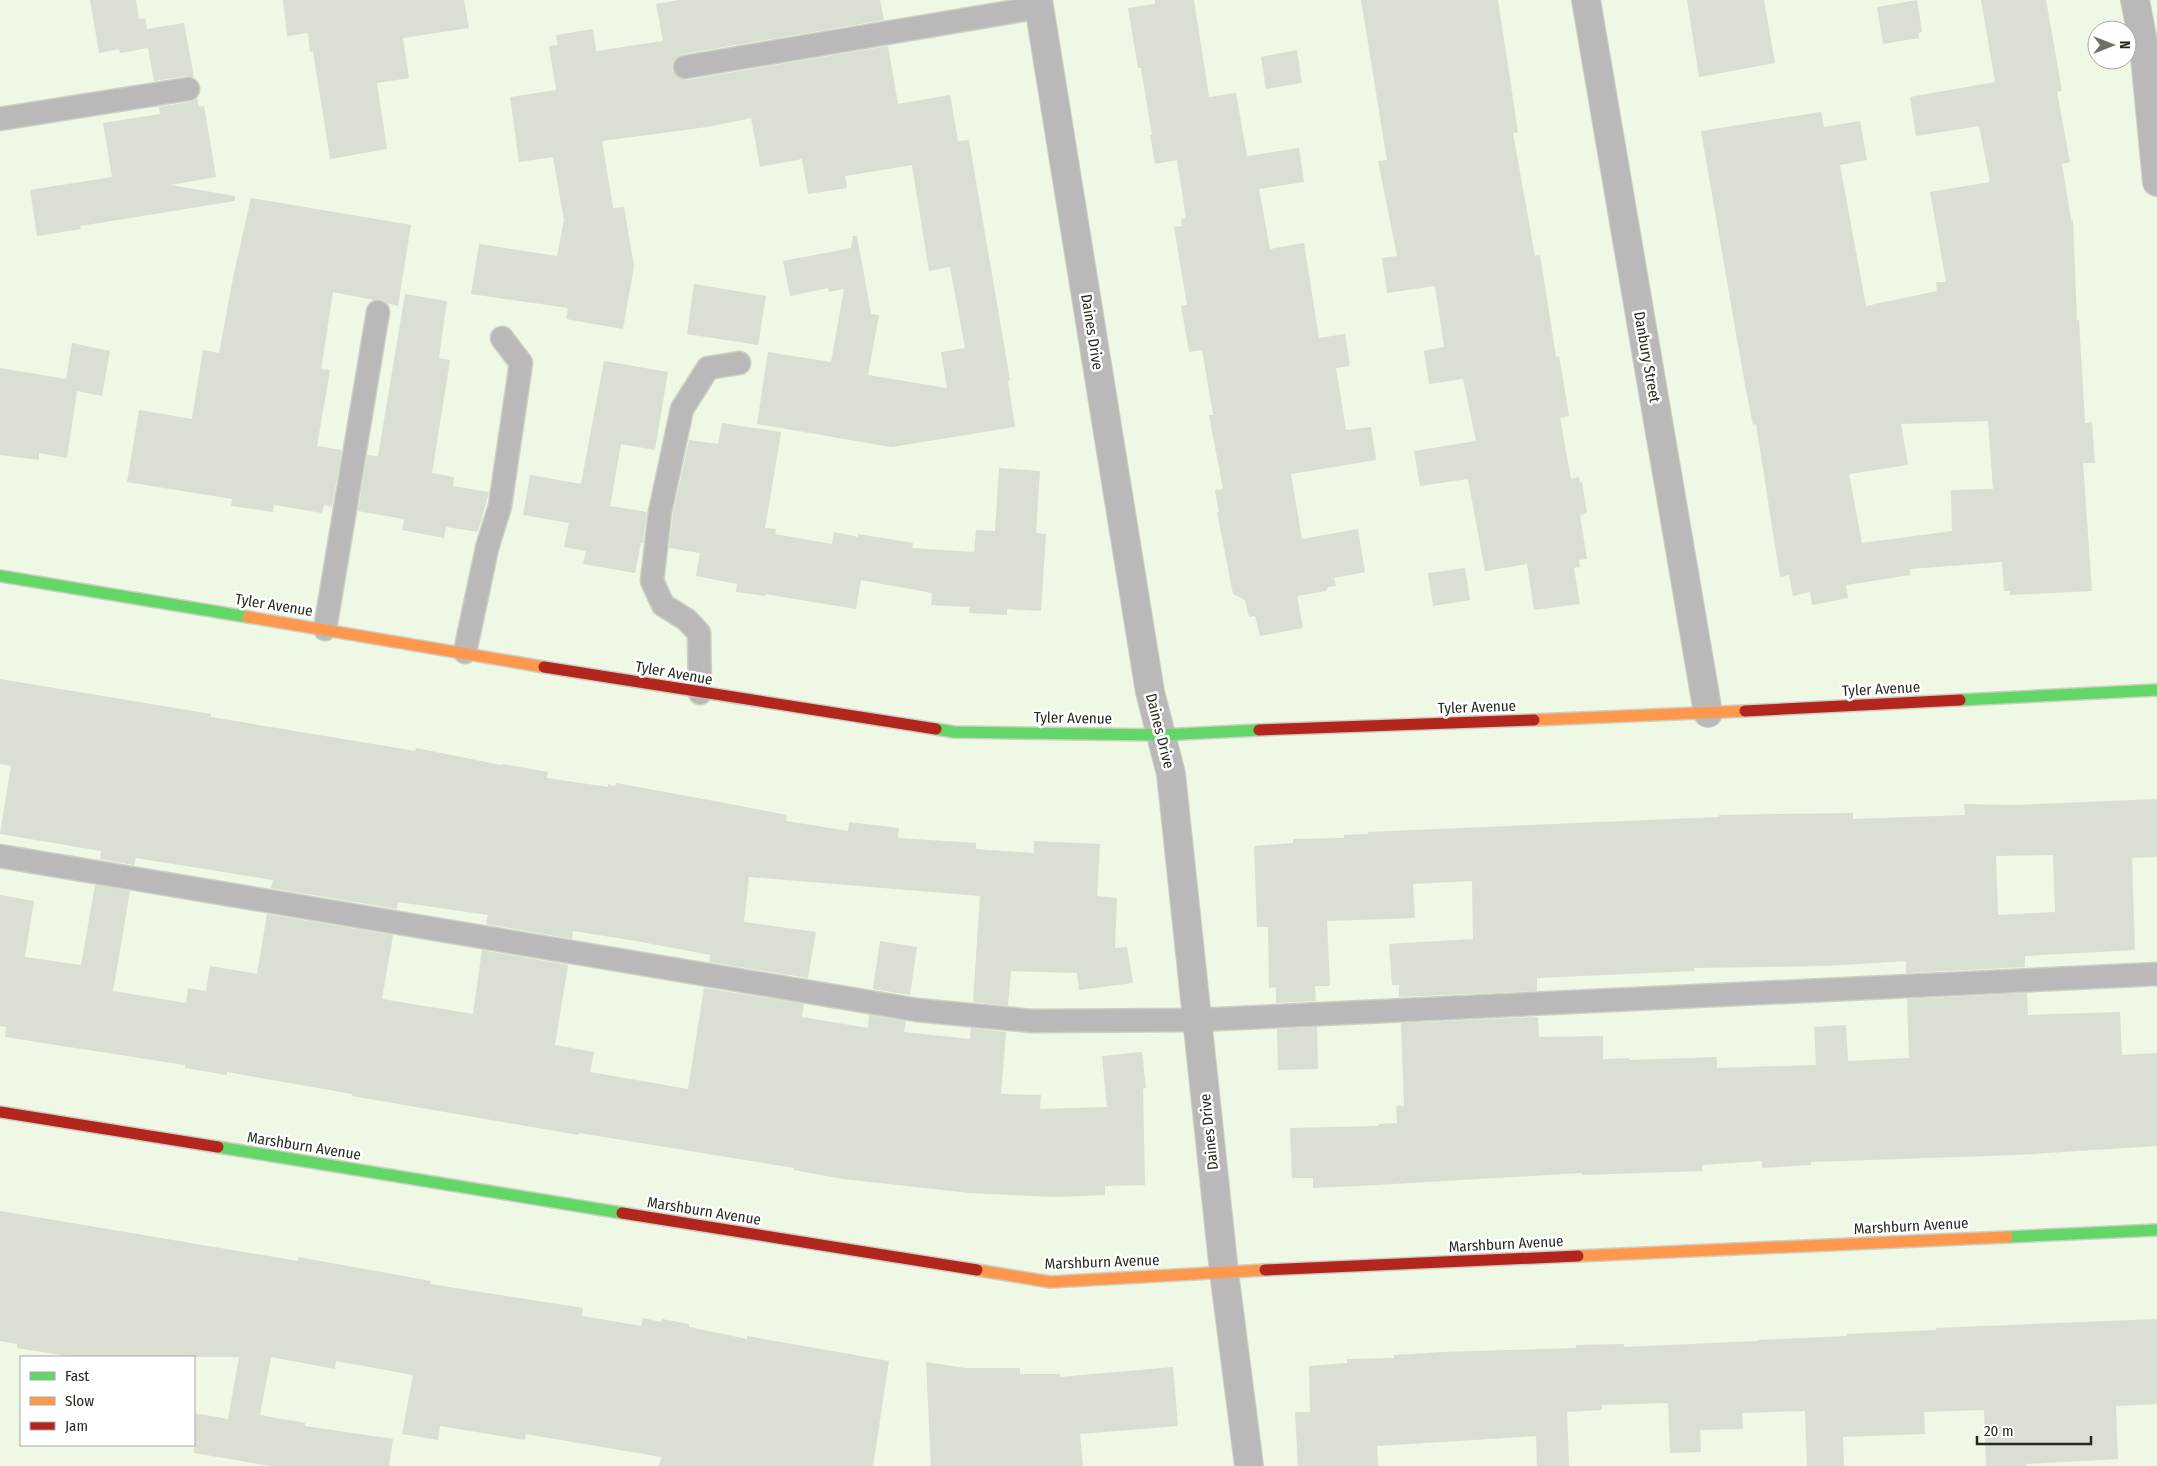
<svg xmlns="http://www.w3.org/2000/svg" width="2157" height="1466" font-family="'Fira Sans Condensed',sans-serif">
  <rect width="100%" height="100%" fill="#eff7e5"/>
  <!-- building -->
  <g fill="#d9dfd2" fill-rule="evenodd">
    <path d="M 90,0 L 136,0 L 139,19 L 145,18 L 147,29 L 184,23 L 194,77 L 186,76 L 154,81 L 148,48 L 120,53 L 119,49 L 99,53 Z"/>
    <path d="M 283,0 L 464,0 L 469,28 L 403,38 L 409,78 L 377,83 L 387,149 L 330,159 L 313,51 L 310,52 L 308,33 L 287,36 Z"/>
    <path d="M 679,0 L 880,0 L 884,20 L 683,54 L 677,57 L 673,62 L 672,70 L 680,79 L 687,80 L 888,46 L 898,104 L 950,95 L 958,141 L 969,140 L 1010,380 L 1008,381 L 1015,427 L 891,447 L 757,424 L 768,352 L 831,362 L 844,289 L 829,292 L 828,288 L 790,296 L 783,261 L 851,248 L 853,236 L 857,236 L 871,314 L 879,315 L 868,375 L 947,388 L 941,352 L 965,348 L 950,267 L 929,271 L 912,165 L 845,176 L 847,188 L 808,194 L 802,159 L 760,167 L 751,118 L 707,127 L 602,141 L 613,208 L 624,207 L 634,266 L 623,329 L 566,319 L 568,308 L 471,294 L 479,244 L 557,256 L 564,220 L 553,157 L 519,162 L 510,97 L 556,90 L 549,46 L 558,45 L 556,35 L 593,29 L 596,51 L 663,41 L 656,4 Z"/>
    <path d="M 1155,0 L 1194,0 L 1209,97 L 1236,93 L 1247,156 L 1299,148 L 1304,182 L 1259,189 L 1270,249 L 1304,243 L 1319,338 L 1345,334 L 1350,366 L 1336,368 L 1346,430 L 1371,427 L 1376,460 L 1291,474 L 1302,539 L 1358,529 L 1365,572 L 1334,578 L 1336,586 L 1328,587 L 1326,591 L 1297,596 L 1303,628 L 1260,636 L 1255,616 L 1249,617 L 1245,600 L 1233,594 L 1217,512 L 1219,512 L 1215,490 L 1223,489 L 1209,415 L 1213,415 L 1202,350 L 1189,352 L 1181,306 L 1187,305 L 1174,227 L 1182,226 L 1181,219 L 1186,218 L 1177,160 L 1155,164 L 1150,135 L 1152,135 L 1141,68 L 1138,68 L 1128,8 L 1155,4 Z"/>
    <path d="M 1361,0 L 1498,0 L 1518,132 L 1513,133 L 1535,256 L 1540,255 L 1556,357 L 1559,356 L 1569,416 L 1560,418 L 1571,479 L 1579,477 L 1580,483 L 1582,482 L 1587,513 L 1580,515 L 1587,559 L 1579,560 L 1580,567 L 1574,568 L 1580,604 L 1534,610 L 1527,564 L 1485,571 L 1468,479 L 1420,486 L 1414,451 L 1476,441 L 1463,379 L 1429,384 L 1424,351 L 1444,347 L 1435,286 L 1387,293 L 1382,258 L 1397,256 L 1378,161 L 1387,160 Z"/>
    <path d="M 1687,0 L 1764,0 L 1775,63 L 1699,77 Z"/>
    <path d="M 1917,0 L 1922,32 L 1918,33 L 1919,38 L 1883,44 L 1877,7 Z"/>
    <path d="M 1981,0 L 2046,0 L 2062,91 L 2057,92 L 2070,162 L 2062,164 L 2071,220 L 2073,220 L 2077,320 L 2079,320 L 2085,423 L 2092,422 L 2095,463 L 2083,463 L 2092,591 L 2010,595 L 2010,591 L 2004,591 L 2002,562 L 1910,569 L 1910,575 L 1846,585 L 1848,598 L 1812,605 L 1810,592 L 1793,596 L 1789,575 L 1780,577 L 1756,424 L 1753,425 L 1745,385 L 1701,131 L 1821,112 L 1824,127 L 1860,121 L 1867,160 L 1840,165 L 1866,306 L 1937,291 L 1936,282 L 1946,282 L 1930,192 L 1990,182 L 1979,126 L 1916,136 L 1910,97 L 1995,82 ZM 1988,421 L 1993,489 L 1951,490 L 1952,531 L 1862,543 L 1849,474 L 1908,465 L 1901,424 Z"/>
    <path d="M 1297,50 L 1302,83 L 1266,89 L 1261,57 Z"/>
    <path d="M 197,98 L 199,107 L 204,106 L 216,177 L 170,185 L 235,196 L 235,201 L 80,226 L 81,229 L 37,236 L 30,190 L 112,177 L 103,123 L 160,114 L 159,107 L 190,102 Z"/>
    <path d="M 251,198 L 411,225 L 398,306 L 387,303 L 381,299 L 373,300 L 333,292 L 321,369 L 330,370 L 317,446 L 342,450 L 332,507 L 324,505 L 322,513 L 274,505 L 273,512 L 231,506 L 232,499 L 127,482 L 139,410 L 192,419 L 203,350 L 219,353 L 234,273 Z"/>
    <path d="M 694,284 L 766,296 L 758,345 L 687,334 Z"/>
    <path d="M 405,294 L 447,301 L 439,358 L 450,360 L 432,473 L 454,477 L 453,486 L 489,492 L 478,532 L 446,527 L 444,538 L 402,530 L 404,519 L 358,511 L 367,455 L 378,456 Z"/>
    <path d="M 72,343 L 110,351 L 102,396 L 77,391 L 67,458 L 39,453 L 39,460 L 0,455 L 0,368 L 66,379 Z"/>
    <path d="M 604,361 L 668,372 L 655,450 L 621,444 L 610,506 L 647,512 L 643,543 L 641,543 L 635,573 L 583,564 L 586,551 L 564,547 L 569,523 L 523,515 L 530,475 L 581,484 Z"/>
    <path d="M 722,423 L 781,432 L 765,528 L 776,529 L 775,534 L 832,544 L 834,532 L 858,537 L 858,534 L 913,543 L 912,548 L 974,552 L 976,530 L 995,531 L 999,468 L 1040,471 L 1036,533 L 1046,534 L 1041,611 L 1007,609 L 1007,615 L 969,613 L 970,607 L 931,605 L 932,593 L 861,580 L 856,609 L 765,594 L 765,596 L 736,592 L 737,584 L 696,576 L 700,553 L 669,548 L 673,514 L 689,440 L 718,444 Z"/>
    <path d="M 1465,568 L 1470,600 L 1433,606 L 1428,573 Z"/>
    <path d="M 0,679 L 211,714 L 211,717 L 415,751 L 416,748 L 501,765 L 502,764 L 548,772 L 547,778 L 608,787 L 608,784 L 615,786 L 616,783 L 725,803 L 787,815 L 786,821 L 848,831 L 849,822 L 899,828 L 898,838 L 976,843 L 976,849 L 1034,853 L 1034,841 L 1100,844 L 1097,896 L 1117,898 L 1115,948 L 1127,947 L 1133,983 L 1079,990 L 1077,973 L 1011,971 L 1008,1006 L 973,1002 L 980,896 L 749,877 L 744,922 L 816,932 L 808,978 L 709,962 L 710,955 L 636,941 L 573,931 L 572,939 L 486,924 L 488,915 L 398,902 L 397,909 L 271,888 L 273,880 L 136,858 L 134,865 L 100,859 L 101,851 L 0,834 L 11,766 L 0,764 Z"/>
    <path d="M 2157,799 L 2157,857 L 2132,858 L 2135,950 L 2025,956 L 2025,967 L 1906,973 L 1906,961 L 1827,966 L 1694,968 L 1694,971 L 1537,978 L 1537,991 L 1399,997 L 1399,985 L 1392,985 L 1389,944 L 1473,939 L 1472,881 L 1413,884 L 1415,918 L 1327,921 L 1330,986 L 1315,986 L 1316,1001 L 1276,1003 L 1276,987 L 1269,988 L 1268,927 L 1257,927 L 1254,846 L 1293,843 L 1293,839 L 1344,838 L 1344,835 L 1368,834 L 1368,832 L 1719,817 L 1719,815 L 1853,813 L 1853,819 L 1965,815 L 1964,804 L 2014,805 ZM 2053,855 L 2055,912 L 1998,915 L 1996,856 Z"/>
    <path d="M 95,885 L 130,891 L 113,991 L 186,1003 L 188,988 L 206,991 L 210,966 L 257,974 L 267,914 L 393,935 L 382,999 L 473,1014 L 482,950 L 568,965 L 555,1045 L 594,1052 L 590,1072 L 688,1089 L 704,988 L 804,1004 L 802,1017 L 868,1028 L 869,1015 L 906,1021 L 904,1032 L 970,1039 L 971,1028 L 1006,1032 L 1001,1094 L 1041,1095 L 1040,1109 L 1107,1107 L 1102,1056 L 1142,1052 L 1146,1088 L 1143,1089 L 1145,1185 L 1105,1186 L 1105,1195 L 1055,1197 L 970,1193 L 843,1179 L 794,1170 L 794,1168 L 579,1133 L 579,1135 L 352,1096 L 352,1094 L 227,1072 L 227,1075 L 185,1068 L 185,1065 L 5,1037 L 6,1027 L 0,1026 L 0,895 L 34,901 L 25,957 L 81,965 Z"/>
    <path d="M 880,941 L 917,947 L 910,995 L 873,989 Z"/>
    <path d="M 2027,993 L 2028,1015 L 2120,1012 L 2122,1055 L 2157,1053 L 2157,1146 L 2017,1155 L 1811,1162 L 1811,1165 L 1762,1168 L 1762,1161 L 1702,1165 L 1702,1171 L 1582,1175 L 1582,1173 L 1359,1186 L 1313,1188 L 1313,1178 L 1292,1178 L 1290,1128 L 1379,1126 L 1379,1124 L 1397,1123 L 1396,1106 L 1404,1106 L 1401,1023 L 1538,1017 L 1539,1037 L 1603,1036 L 1603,1059 L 1629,1058 L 1629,1060 L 1717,1057 L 1717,1068 L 1816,1065 L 1814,1027 L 1846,1025 L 1848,1061 L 1909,1058 L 1907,999 Z"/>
    <path d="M 1317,1027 L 1318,1069 L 1278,1070 L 1277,1029 Z"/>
    <path d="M 0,1211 L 298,1261 L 298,1257 L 431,1281 L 430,1284 L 583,1308 L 582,1316 L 641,1326 L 643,1318 L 661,1322 L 662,1319 L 689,1324 L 689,1327 L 747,1339 L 747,1336 L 889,1361 L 873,1466 L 659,1466 L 661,1457 L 526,1434 L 525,1440 L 440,1426 L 438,1440 L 402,1434 L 413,1375 L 336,1361 L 335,1369 L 271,1357 L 260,1415 L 305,1423 L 305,1426 L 393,1439 L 389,1466 L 271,1466 L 194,1453 L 194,1413 L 228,1419 L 239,1357 L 74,1357 L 17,1348 L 17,1344 L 0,1341 Z"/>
    <path d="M 2157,1319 L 2157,1404 L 2116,1406 L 2118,1459 L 2026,1464 L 2026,1466 L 1986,1466 L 1984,1410 L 1924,1412 L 1925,1434 L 1843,1437 L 1844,1466 L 1807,1466 L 1805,1411 L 1742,1413 L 1743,1429 L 1700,1430 L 1701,1452 L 1670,1453 L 1668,1403 L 1602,1405 L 1602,1410 L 1567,1412 L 1569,1466 L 1537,1466 L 1536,1436 L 1377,1446 L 1378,1466 L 1298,1466 L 1295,1412 L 1310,1412 L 1309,1366 L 1347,1363 L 1347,1359 L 1394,1358 L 1394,1355 L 1442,1352 L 1576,1348 L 1576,1345 L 1624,1344 L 1624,1347 L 1758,1341 L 1758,1340 L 1847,1336 L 1847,1334 L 1936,1330 L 1936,1328 Z"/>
    <path d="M 926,1362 L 965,1368 L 1020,1368 L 1020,1374 L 1060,1374 L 1060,1377 L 1173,1367 L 1178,1426 L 1080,1434 L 1083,1466 L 931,1466 Z"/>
  </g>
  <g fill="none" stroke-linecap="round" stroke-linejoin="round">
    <!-- lane casing -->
    <g stroke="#cbd0c3" stroke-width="25">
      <g id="lane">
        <path d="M 685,67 L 1040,7"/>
        <path d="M 0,119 L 188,89"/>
        <path d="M 325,629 L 378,312"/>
        <path d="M 465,652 L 487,548 L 500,506 L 521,363 L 502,338"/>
        <path d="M 700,693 L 699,633 L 687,620 L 663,605 L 652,581 L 660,512 L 682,409 L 708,368 L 739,363"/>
        <path d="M 0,856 L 917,1010 L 1032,1021 L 1197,1020 L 2157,974"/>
      </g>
    </g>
    <!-- street casing -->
    <g stroke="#cbd0c3" stroke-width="30">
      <g id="street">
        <path d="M 1038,0 L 1150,692 L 1171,774 L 1224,1272 L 1249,1466"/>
        <path d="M 1586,0 L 1708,713"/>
        <path d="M 2135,0 L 2144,47 L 2157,182"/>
      </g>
    </g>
    <!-- fast casing -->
    <g stroke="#cbd0c3" stroke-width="14">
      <g id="fast">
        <path d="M 0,576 L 248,617"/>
        <path d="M 1960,700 L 2157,690"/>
        <path d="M 936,729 L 954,732 L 1161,735 L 1259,730"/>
        <path d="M 218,1147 L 622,1213"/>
        <path d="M 2007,1237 L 2157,1230"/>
      </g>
    </g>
    <!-- slow casing -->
    <g stroke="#cbd0c3" stroke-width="14">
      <g id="slow">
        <path d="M 248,617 L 544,667"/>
        <path d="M 1534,720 L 1745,711"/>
        <path d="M 1578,1256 L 2007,1237"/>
        <path d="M 977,1270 L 1050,1282 L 1265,1270"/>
      </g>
    </g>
    <!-- jam casing -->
    <g stroke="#cbd0c3" stroke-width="14">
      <g id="jam">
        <path d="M 544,667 L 936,729"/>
        <path d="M 1745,711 L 1960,700"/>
        <path d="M 1259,730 L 1534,720"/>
        <path d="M 0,1112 L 218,1147"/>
        <path d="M 622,1213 L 977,1270"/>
        <path d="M 1265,1270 L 1578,1256"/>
      </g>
    </g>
    <!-- lane -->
    <use href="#lane" stroke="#bbb8b9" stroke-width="22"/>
    <!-- street -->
    <use href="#street" stroke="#bbb8b9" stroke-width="28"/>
    <!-- fast -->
    <use href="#fast" stroke="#63d668" stroke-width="11"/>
    <!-- slow -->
    <use href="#slow" stroke="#ff974d" stroke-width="11"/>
    <!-- jam -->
    <use href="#jam" stroke="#b3261e" stroke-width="11"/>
  </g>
  <g text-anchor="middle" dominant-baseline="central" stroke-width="5" stroke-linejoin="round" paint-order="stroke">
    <!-- street labels -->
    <g font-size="15" fill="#252a1e" stroke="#fff">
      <text transform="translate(1092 332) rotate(81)">Daines Drive</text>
      <text transform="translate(1647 357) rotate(80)">Danbury Street</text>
      <text transform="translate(274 605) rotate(9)">Tyler Avenue</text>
      <text transform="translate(674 673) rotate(10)">Tyler Avenue</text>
      <text transform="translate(1881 689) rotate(-3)">Tyler Avenue</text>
      <text transform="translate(1477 707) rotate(-2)">Tyler Avenue</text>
      <text transform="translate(1073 718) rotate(1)">Tyler Avenue</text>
      <text transform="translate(1160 731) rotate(76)">Daines Drive</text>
      <text transform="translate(1209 1132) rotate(-96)">Daines Drive</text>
      <text transform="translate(304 1146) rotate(9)">Marshburn Avenue</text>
      <text transform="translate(704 1211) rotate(9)">Marshburn Avenue</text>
      <text transform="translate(1911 1226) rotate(-3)">Marshburn Avenue</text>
      <text transform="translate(1506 1244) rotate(-3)">Marshburn Avenue</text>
      <text transform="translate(1102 1262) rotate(-2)">Marshburn Avenue</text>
    </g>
  </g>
  <!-- legend -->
  <rect x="20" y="1356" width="175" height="90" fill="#ffffff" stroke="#a8aaa5"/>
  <rect x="30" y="1372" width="25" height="8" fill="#63d668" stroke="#a8aaa5"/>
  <text x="65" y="1381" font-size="15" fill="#252a1e">Fast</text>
  <rect x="30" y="1397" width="25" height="8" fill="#ff974d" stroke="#a8aaa5"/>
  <text x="65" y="1406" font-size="15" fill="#252a1e">Slow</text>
  <rect x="30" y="1422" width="25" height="8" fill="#b3261e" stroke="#a8aaa5"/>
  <text x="65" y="1431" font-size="15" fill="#252a1e">Jam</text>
  <!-- north arrow -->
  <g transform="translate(2112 45) rotate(90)"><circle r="24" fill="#ffffff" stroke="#a8aaa5"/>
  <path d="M0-4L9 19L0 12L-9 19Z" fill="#6c7264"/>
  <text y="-8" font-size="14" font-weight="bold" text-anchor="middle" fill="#252a1e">N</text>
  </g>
  <!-- scale -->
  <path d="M1977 1436v8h114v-8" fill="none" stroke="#252a1e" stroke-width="2.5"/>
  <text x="1984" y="1436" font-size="15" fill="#252a1e" stroke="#ffffff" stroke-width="4" paint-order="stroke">20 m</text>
</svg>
